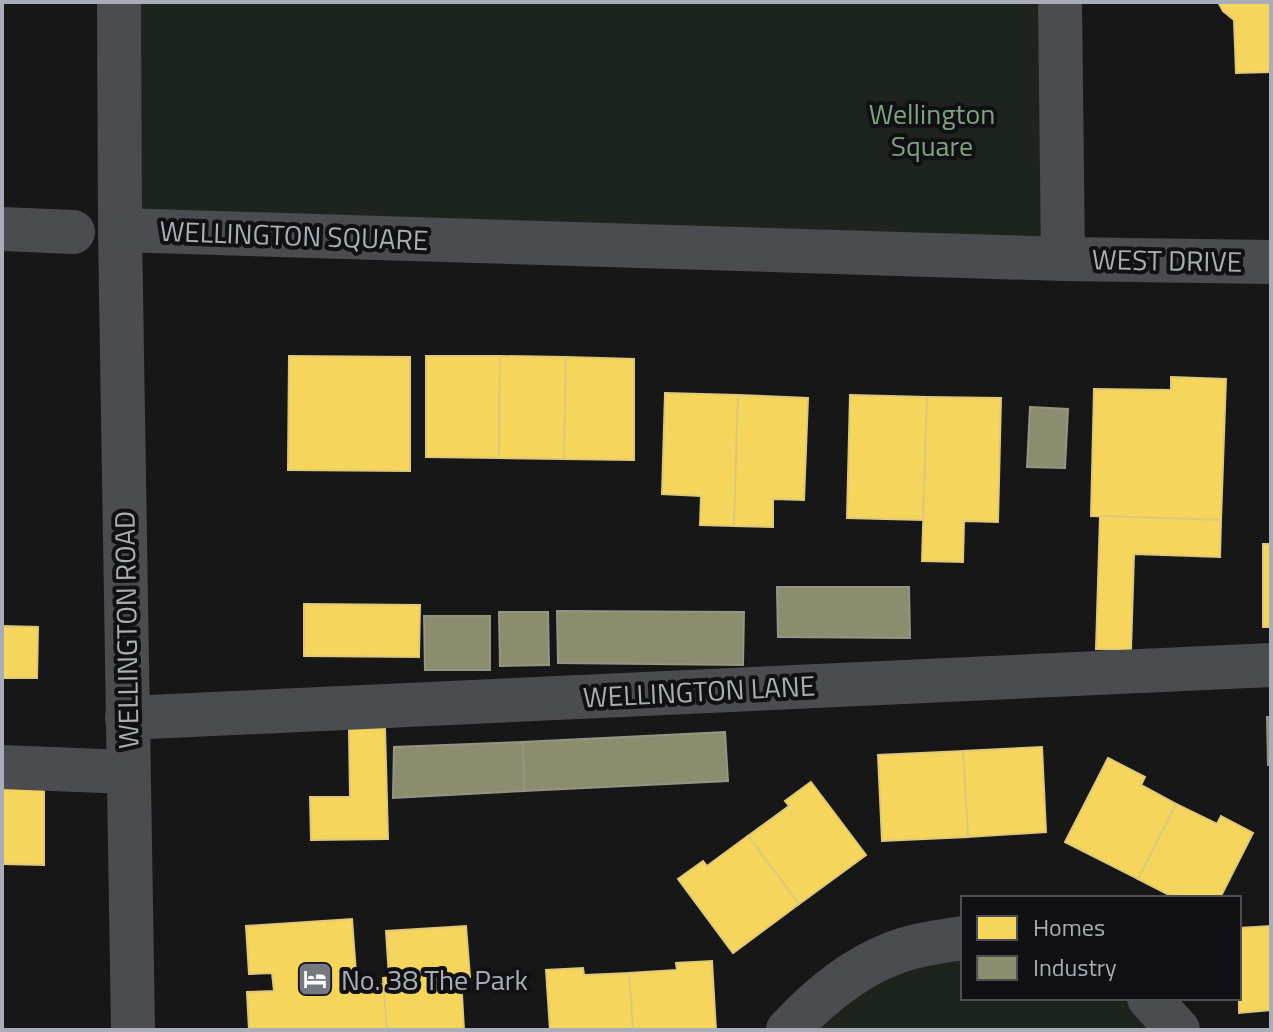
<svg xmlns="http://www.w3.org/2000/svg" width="1273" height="1032" font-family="'Titillium Web',sans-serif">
  <rect width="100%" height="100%" fill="#171717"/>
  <!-- green -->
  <g fill="#1d241e">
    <path d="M 119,2 L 1060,2 L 1063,259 L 120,230 Z"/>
    <path d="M 963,938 L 963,998 L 1149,998 L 1178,1030 L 788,1030 Z"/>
  </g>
  <!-- homes -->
  <g fill="#f6d55c" stroke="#dfc978" stroke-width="2">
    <path d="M 1218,2 L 1271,2 L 1271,72 L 1236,73 L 1234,20 L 1223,11 Z"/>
    <path d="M 289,356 L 410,357 L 410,471 L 288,470 Z"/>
    <path d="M 426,356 L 500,356 L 499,458 L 426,457 Z"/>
    <path d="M 500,356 L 566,357 L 564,459 L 499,458 Z"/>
    <path d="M 566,357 L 634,359 L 634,460 L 564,459 Z"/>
    <path d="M 1171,377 L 1226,379 L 1221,520 L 1091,516 L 1094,389 L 1171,390 Z"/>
    <path d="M 665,393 L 738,395 L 734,526 L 700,525 L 701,496 L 662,494 Z"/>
    <path d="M 738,395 L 808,398 L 804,500 L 773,499 L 773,527 L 734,526 Z"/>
    <path d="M 850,395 L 927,397 L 923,520 L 847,518 Z"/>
    <path d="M 927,397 L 1001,398 L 998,522 L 964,521 L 963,562 L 922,561 Z"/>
    <path d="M 1100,516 L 1221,520 L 1220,557 L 1134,554 L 1131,650 L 1096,649 Z"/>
    <rect x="1263" y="544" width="8" height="83"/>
    <path d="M 304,604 L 420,605 L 419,657 L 304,656 Z"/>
    <path d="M 2,626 L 38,627 L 37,678 L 2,678 Z"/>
    <path d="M 385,728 L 388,839 L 311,840 L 310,797 L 350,797 L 349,729 Z"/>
    <path d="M 1042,747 L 1046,832 L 968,837 L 963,751 Z"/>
    <path d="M 963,751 L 968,837 L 882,841 L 878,755 Z"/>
    <path d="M 1108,758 L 1145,777 L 1141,785 L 1176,804 L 1138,879 L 1065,842 Z"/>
    <path d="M 2,777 L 44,777 L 44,865 L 2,864 Z"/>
    <path d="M 811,782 L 866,855 L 799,904 L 748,836 L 789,806 L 785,801 Z"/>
    <path d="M 1176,804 L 1217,824 L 1221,816 L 1253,833 L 1220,898 L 1175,898 L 1138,879 Z"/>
    <path d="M 748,836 L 799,904 L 733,953 L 678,879 L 703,861 L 707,866 Z"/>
    <path d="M 352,919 L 357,987 L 385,984 L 387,1030 L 249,1030 L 247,992 L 274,991 L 272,973 L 249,974 L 246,926 Z"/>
    <path d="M 466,926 L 470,977 L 461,977 L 464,1030 L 387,1030 L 383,978 L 389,977 L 386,931 Z"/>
    <path d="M 1271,926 L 1271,1010 L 1239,1013 L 1239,928 Z"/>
    <path d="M 712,961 L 716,1030 L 633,1030 L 629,973 L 677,970 L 676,963 Z"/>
    <path d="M 583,968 L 584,975 L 629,973 L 633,1030 L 550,1030 L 546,970 Z"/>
  </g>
  <!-- industry -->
  <g fill="#8c8c6e" stroke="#949684" stroke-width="2">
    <path d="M 1030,407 L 1068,409 L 1065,468 L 1027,467 Z"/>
    <path d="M 777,587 L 909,587 L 910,638 L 778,637 Z"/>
    <path d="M 557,611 L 744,612 L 743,665 L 558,663 Z"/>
    <path d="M 499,612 L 548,612 L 549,665 L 500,666 Z"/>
    <path d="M 424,616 L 490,616 L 490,670 L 425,670 Z"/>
    <path d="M 1267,717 L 1271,717 L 1271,765 L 1268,765 Z"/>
    <path d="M 725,732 L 728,781 L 524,791 L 523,742 Z"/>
    <path d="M 523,742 L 524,791 L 393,798 L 394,747 Z"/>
  </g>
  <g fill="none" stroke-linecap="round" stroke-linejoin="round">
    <!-- street -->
    <g stroke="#4b4c50" stroke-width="44">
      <path d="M 119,2 L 120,230 L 133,1030"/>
      <path d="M 1060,2 L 1063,259"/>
      <path d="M 2,229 L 73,232"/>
      <path d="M 120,230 L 1063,259 L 1271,262"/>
      <path d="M 127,718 L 1271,665"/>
      <path d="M 2,767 L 128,772"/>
      <path d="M 1149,998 L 1178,1030"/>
      <path d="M 788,1030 C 816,1000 851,970 889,955 C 912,945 938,942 963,938"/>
    </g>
  </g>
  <!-- icons -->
  <defs>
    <g id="hotel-square" transform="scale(1.8)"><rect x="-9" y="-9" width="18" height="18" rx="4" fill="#757880" stroke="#111113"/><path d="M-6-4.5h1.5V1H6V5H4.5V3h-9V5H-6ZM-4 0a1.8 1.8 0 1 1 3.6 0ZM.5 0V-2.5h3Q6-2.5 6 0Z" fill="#fff"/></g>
  </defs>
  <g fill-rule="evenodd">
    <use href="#hotel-square" x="315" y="979"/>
  </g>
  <g text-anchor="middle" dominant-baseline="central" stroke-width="8" stroke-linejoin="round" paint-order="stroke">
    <!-- park labels -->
    <g font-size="28" fill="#7fa381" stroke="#111113">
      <text x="932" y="113">Wellington<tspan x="932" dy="32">Square</tspan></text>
    </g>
    <!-- street labels -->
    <g font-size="28" fill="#a8adb8" stroke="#111113">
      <text transform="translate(294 235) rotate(2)">WELLINGTON SQUARE</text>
      <text transform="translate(1167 260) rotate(1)">WEST DRIVE</text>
      <text transform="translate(126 630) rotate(-91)">WELLINGTON ROAD</text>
      <text transform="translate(699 691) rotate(-3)">WELLINGTON LANE</text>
    </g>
    <!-- poi labels -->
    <g font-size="28" fill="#a8adb8" stroke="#111113" text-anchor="start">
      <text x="341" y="979">No. 38 The Park</text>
    </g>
  </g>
  <!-- border -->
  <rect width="1273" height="1032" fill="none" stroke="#a8adb8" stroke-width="8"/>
  <!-- legend -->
  <rect x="961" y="896" width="280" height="104" fill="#111113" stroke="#4d4f55" stroke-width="2"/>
  <rect x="977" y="916" width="40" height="24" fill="#f6d55c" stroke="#4d4f55" stroke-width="2"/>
  <text x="1033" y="936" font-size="24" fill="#a8adb8">Homes</text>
  <rect x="977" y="956" width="40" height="24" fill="#8c8c6e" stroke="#4d4f55" stroke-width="2"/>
  <text x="1033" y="976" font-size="24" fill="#a8adb8">Industry</text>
</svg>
